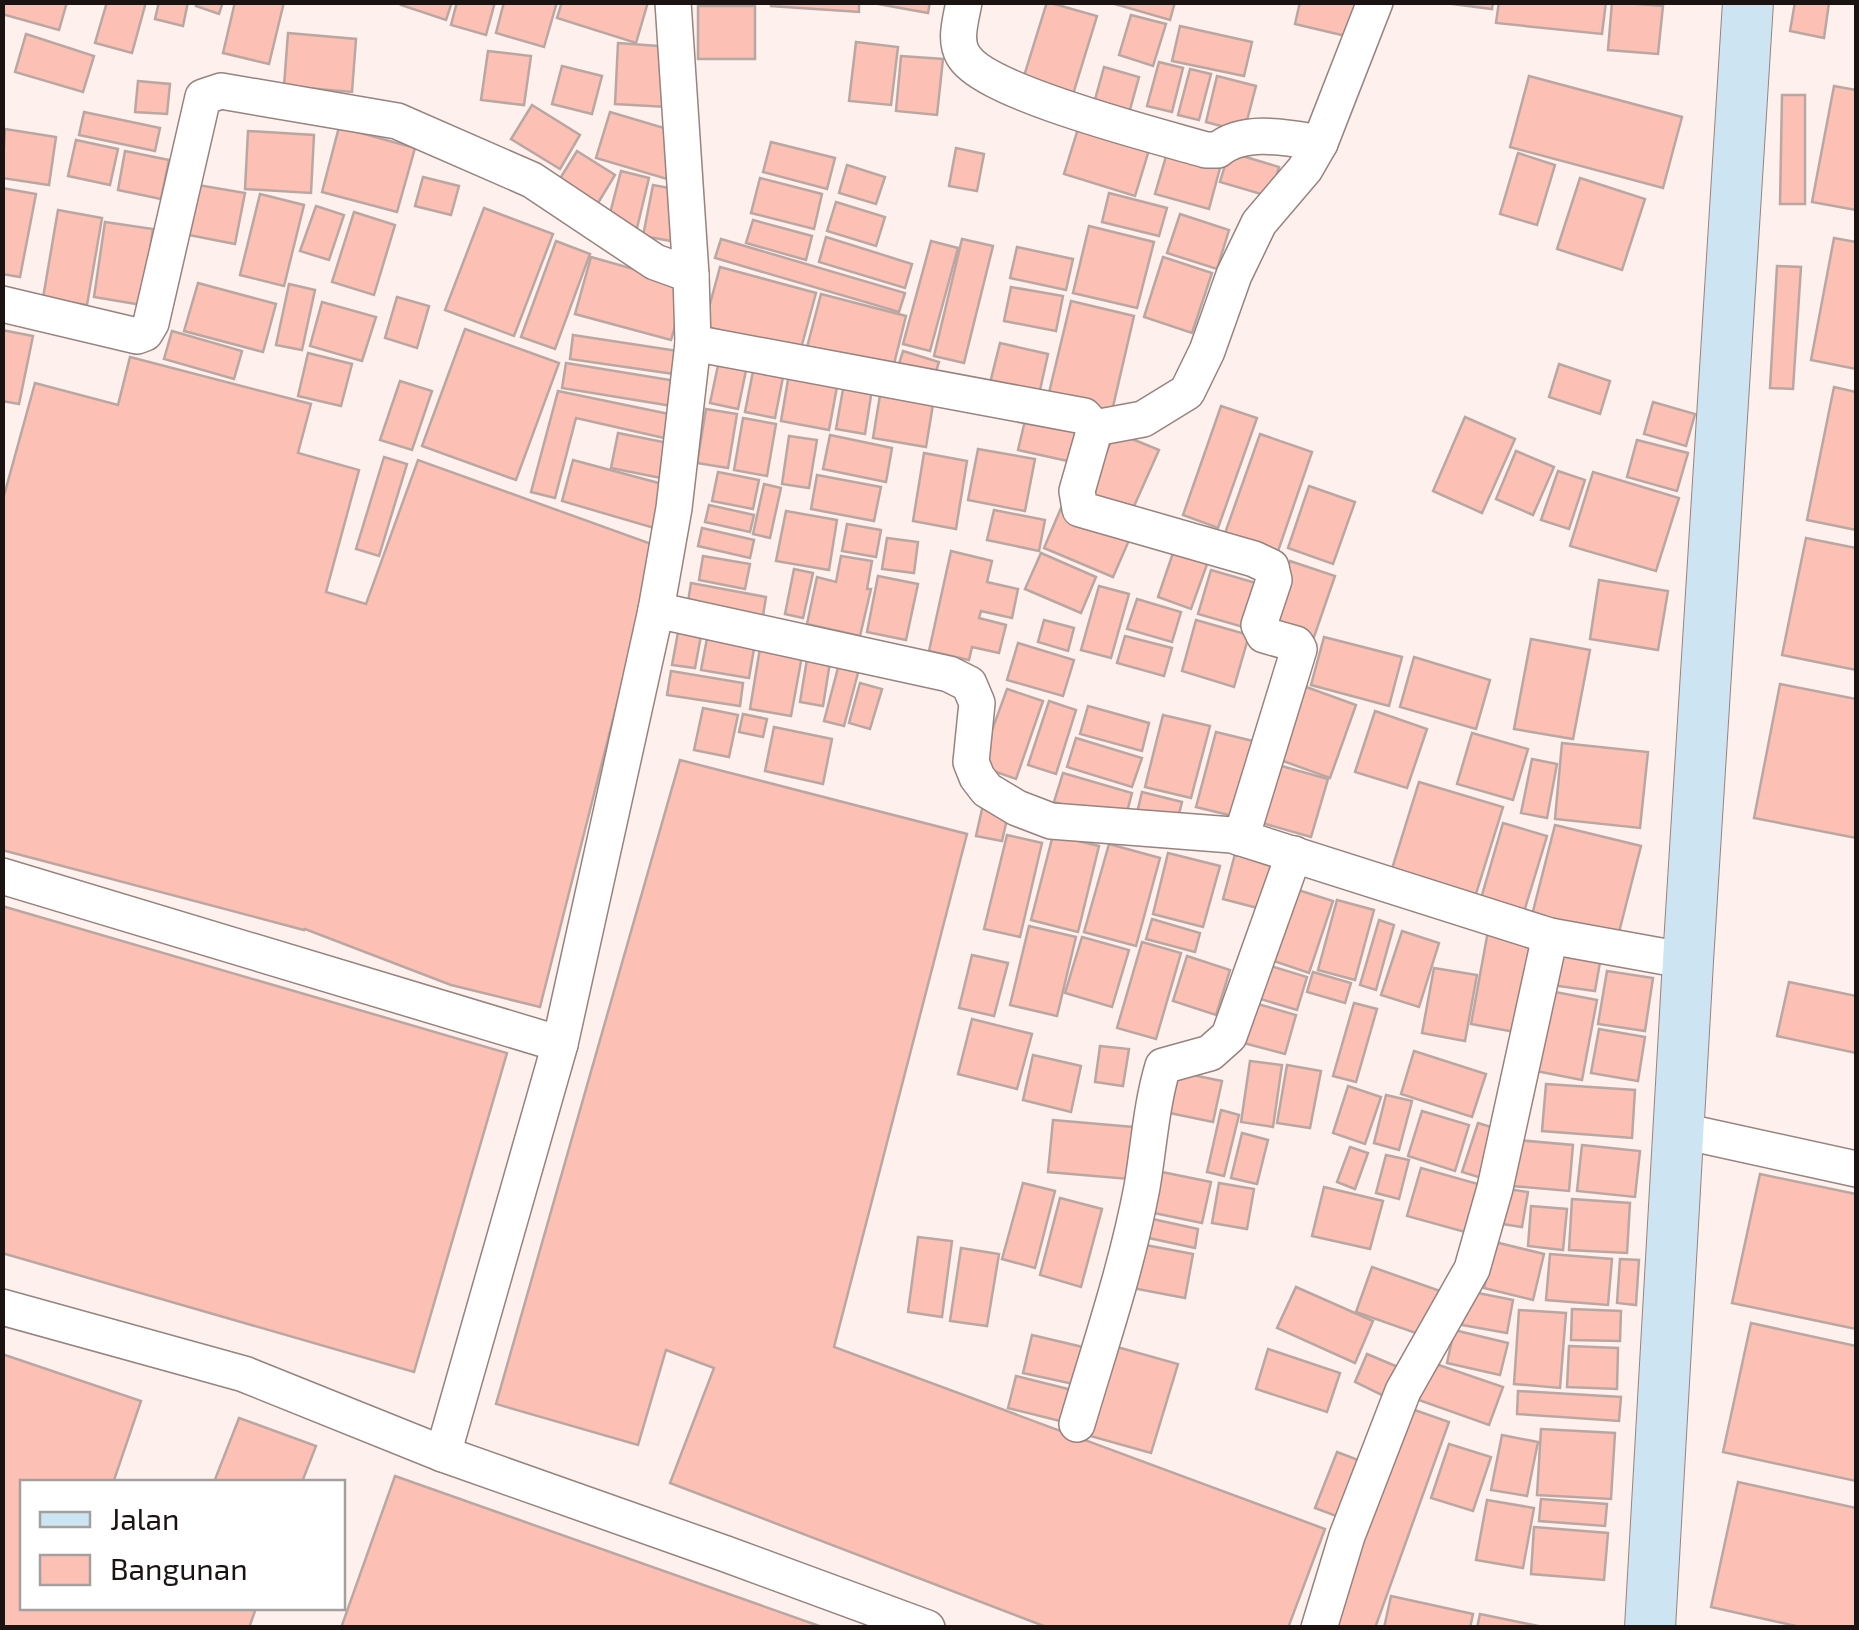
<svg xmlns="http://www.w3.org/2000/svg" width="1859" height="1630" font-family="'Exo 2',sans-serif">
  <rect width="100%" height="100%" fill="#fdf0ed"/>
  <!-- building -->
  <g fill="#fdc0b4" stroke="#bba7a2" stroke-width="2.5">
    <path d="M 2,2 L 67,2 L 59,30 L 2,14 Z"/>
    <path d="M 107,2 L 146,2 L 132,53 L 95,43 Z"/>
    <path d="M 159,2 L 188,2 L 183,26 L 155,19 Z"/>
    <path d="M 198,2 L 223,2 L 219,14 L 196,6 Z"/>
    <path d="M 235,2 L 284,2 L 269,64 L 223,53 Z"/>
    <path d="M 402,2 L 452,2 L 446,20 L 401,5 Z"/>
    <path d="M 457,2 L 495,2 L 486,35 L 451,25 Z"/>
    <path d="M 504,2 L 557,2 L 544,47 L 496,33 Z"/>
    <path d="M 562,2 L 648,2 L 636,43 L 557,18 Z"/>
    <path d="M 771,2 L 859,2 L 859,12 L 771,6 Z"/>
    <path d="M 867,2 L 930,2 L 928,13 Z"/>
    <path d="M 1047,2 L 1097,16 L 1070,104 L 1020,89 Z"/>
    <path d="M 1108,2 L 1175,2 L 1170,20 Z"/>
    <path d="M 1300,2 L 1358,2 L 1350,37 L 1295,24 Z"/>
    <path d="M 1437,2 L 1493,2 L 1492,9 Z"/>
    <path d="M 1499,2 L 1606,2 L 1602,34 L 1496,23 Z"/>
    <path d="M 1612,2 L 1663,6 L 1658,54 L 1608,50 Z"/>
    <path d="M 1795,2 L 1829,3 L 1824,38 L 1790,31 Z"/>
    <rect x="698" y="6" width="57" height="53"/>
    <path d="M 1131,15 L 1166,24 L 1153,66 L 1119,55 Z"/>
    <path d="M 1180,26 L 1252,42 L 1244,76 L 1172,61 Z"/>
    <path d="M 288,33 L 356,39 L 352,92 L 284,86 Z"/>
    <path d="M 26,34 L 94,56 L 83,92 L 15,72 Z"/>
    <path d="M 856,42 L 898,47 L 891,105 L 849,101 Z"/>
    <path d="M 618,43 L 671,47 L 667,107 L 615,104 Z"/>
    <path d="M 488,51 L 531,56 L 524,105 L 481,100 Z"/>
    <path d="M 901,56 L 943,59 L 937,115 L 896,111 Z"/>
    <path d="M 1159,62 L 1183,68 L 1172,112 L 1147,106 Z"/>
    <path d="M 562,66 L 602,76 L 592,114 L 552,104 Z"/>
    <path d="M 1104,67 L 1139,77 L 1126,124 L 1091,114 Z"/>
    <path d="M 1190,69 L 1211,74 L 1199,120 L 1178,115 Z"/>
    <path d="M 1217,76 L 1256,86 L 1244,132 L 1206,122 Z"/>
    <path d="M 1529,76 L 1682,117 L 1663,188 L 1510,147 Z"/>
    <path d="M 138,81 L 170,84 L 167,114 L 135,112 Z"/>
    <path d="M 1834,86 L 1856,90 L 1856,210 L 1812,202 Z"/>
    <path d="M 1782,95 L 1805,95 L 1805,204 L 1780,204 Z"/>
    <path d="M 532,105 L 580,135 L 560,169 L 511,139 Z"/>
    <path d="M 84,112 L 160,128 L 155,151 L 79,135 Z"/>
    <path d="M 610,112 L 681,133 L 667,179 L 596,158 Z"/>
    <path d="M 1081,119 L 1152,140 L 1135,196 L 1064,174 Z"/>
    <path d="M 339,127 L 415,148 L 397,212 L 322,192 Z"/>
    <path d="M 5,129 L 56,137 L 49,185 L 2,178 Z"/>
    <path d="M 248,131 L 314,135 L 311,193 L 245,189 Z"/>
    <path d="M 76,140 L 118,149 L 110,185 L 68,176 Z"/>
    <path d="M 771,142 L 835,158 L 827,189 L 763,172 Z"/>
    <path d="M 956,148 L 984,154 L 977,191 L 949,186 Z"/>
    <path d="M 125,151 L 169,160 L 161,199 L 118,190 Z"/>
    <path d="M 577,151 L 615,175 L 595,208 L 556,185 Z"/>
    <path d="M 1229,152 L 1279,167 L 1271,197 L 1220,182 Z"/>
    <path d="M 1167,153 L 1220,168 L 1209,209 L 1155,194 Z"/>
    <path d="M 1518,153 L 1555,165 L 1537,225 L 1500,214 Z"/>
    <path d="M 847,165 L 885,177 L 876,204 L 839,193 Z"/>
    <path d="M 621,171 L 649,178 L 637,228 L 608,221 Z"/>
    <path d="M 423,177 L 459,186 L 451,215 L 415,206 Z"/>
    <path d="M 760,178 L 822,194 L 814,229 L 751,213 Z"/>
    <path d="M 1580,178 L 1645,199 L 1622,270 L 1557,249 Z"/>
    <path d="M 198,185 L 245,193 L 235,244 L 189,235 Z"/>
    <path d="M 653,185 L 680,190 L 671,241 L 643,236 Z"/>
    <path d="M 2,188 L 36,194 L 20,277 L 2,274 Z"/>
    <path d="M 1109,193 L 1167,208 L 1159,236 L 1102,222 Z"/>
    <path d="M 260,194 L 304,205 L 284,286 L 240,275 Z"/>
    <path d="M 836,202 L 885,217 L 876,246 L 827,231 Z"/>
    <path d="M 316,206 L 344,215 L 329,260 L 300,251 Z"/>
    <path d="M 484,208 L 553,234 L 514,336 L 445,310 Z"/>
    <path d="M 58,210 L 102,218 L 87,305 L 43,298 Z"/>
    <path d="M 354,212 L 395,225 L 374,295 L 332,282 Z"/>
    <path d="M 1180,214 L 1229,230 L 1217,269 L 1167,253 Z"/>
    <path d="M 753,220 L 812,236 L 806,260 L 746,243 Z"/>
    <path d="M 105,222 L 153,229 L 142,305 L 94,297 Z"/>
    <path d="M 1089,226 L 1154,242 L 1137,308 L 1073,293 Z"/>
    <path d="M 826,237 L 912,264 L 905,288 L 819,262 Z"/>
    <path d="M 1834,238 L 1856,242 L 1856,369 L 1811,360 Z"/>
    <path d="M 721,239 L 905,293 L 899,312 L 715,258 Z"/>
    <path d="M 962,239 L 993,246 L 964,363 L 934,356 Z"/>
    <path d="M 556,241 L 590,254 L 555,349 L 521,337 Z"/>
    <path d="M 931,241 L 958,248 L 930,351 L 903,344 Z"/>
    <path d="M 1017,247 L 1073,259 L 1066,290 L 1010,278 Z"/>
    <path d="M 591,257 L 687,284 L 671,340 L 575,314 Z"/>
    <path d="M 1163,257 L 1212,273 L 1192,333 L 1144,317 Z"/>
    <path d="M 1777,266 L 1801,267 L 1793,389 L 1770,388 Z"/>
    <path d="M 720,267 L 816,293 L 800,352 L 704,326 Z"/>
    <path d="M 198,283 L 276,304 L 263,352 L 184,331 Z"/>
    <path d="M 289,284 L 315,290 L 302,350 L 276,345 Z"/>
    <path d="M 1011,287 L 1063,296 L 1056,331 L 1004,321 Z"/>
    <path d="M 821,294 L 906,316 L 892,372 L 806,351 Z"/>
    <path d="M 397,297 L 429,306 L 417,348 L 385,338 Z"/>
    <path d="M 1071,301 L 1134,316 L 1112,411 L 1048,397 Z"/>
    <path d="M 322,302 L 376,317 L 362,361 L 310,346 Z"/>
    <path d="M 465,329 L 559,363 L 516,480 L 422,446 Z"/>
    <path d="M 2,330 L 33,336 L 19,404 L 2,401 Z"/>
    <path d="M 172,331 L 242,351 L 234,379 L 164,359 Z"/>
    <path d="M 573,335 L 678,351 L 674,374 L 570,359 Z"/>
    <path d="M 1000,343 L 1048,354 L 1038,399 L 989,387 Z"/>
    <path d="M 903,351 L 939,362 L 933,381 L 897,370 Z"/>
    <path d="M 308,353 L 352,364 L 341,406 L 298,396 Z"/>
    <path d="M 720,356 L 748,361 L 738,409 L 710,403 Z"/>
    <path d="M 130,357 L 311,404 L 298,453 L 359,470 L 326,592 L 366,604 L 418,460 L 657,546 L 540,1007 L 451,985 L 305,929 L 304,930 L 2,850 L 2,503 L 35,383 L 118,405 Z"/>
    <path d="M 755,361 L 785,367 L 775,418 L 745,412 Z"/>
    <path d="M 566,363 L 676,381 L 672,406 L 562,388 Z"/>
    <path d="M 1559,364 L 1610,381 L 1600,414 L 1549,397 Z"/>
    <path d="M 790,368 L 839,376 L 829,430 L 781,421 Z"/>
    <path d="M 845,378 L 873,383 L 865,434 L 836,429 Z"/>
    <path d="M 400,381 L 432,391 L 412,450 L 380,440 Z"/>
    <path d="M 882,383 L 935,392 L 926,447 L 873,438 Z"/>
    <path d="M 1834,387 L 1856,392 L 1856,530 L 1807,520 Z"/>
    <path d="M 558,391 L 669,414 L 664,438 L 576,418 L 555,498 L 531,492 Z"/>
    <path d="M 1653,402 L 1695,414 L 1686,446 L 1644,434 Z"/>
    <path d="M 1221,406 L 1257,418 L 1218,528 L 1183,515 Z"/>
    <path d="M 706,409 L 737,414 L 728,468 L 697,463 Z"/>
    <path d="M 1027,412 L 1080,422 L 1072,462 L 1018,450 Z"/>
    <path d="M 1465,417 L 1515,439 L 1482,513 L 1433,491 Z"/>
    <path d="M 743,418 L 776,424 L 767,476 L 734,470 Z"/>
    <path d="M 1115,432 L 1159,450 L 1131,513 L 1088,495 Z"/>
    <path d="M 618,433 L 668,443 L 661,478 L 611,468 Z"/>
    <path d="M 1260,434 L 1312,452 L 1276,557 L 1223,539 Z"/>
    <path d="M 830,435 L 892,448 L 886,482 L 823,469 Z"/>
    <path d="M 789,436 L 817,440 L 809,488 L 782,484 Z"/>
    <path d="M 1637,440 L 1688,453 L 1677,491 L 1627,477 Z"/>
    <path d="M 978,449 L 1035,459 L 1025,511 L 968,500 Z"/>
    <path d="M 1516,451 L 1554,467 L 1533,515 L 1496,499 Z"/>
    <path d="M 924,453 L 967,461 L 956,529 L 913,521 Z"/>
    <path d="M 384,457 L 407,464 L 379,556 L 356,549 Z"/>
    <path d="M 573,460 L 666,485 L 654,528 L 562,501 Z"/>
    <path d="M 1558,471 L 1585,480 L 1569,529 L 1541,520 Z"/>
    <path d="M 718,472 L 759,480 L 753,509 L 712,501 Z"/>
    <path d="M 1593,472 L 1679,498 L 1656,571 L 1570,546 Z"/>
    <path d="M 817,475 L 881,487 L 874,521 L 811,509 Z"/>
    <path d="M 764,484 L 781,488 L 770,538 L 753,534 Z"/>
    <path d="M 1309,486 L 1355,502 L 1333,564 L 1288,548 Z"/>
    <path d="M 709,505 L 754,515 L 750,532 L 705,522 Z"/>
    <path d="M 1061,508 L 1130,538 L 1113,577 L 1044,548 Z"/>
    <path d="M 994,510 L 1045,520 L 1039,551 L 987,540 Z"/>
    <path d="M 786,511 L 837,520 L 829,570 L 776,561 Z"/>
    <path d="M 847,524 L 881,530 L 876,557 L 842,551 Z"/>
    <path d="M 702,528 L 754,540 L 750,558 L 698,546 Z"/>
    <path d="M 887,538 L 918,542 L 914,573 L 882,569 Z"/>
    <path d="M 1806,538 L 1856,548 L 1856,670 L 1782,655 Z"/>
    <path d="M 1176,544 L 1210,556 L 1191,609 L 1158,597 Z"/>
    <path d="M 951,551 L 992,561 L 987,582 L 1018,589 L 1012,618 L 981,611 L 979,618 L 1006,625 L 999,653 L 972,647 L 969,660 L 929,651 Z"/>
    <path d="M 1041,553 L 1096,577 L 1081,613 L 1025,589 Z"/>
    <path d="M 703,556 L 750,564 L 745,589 L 699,580 Z"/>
    <path d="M 841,556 L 872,561 L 867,589 L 871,589 L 860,636 L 807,624 L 817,577 L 836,582 Z"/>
    <path d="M 1290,561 L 1335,576 L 1314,637 L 1269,622 Z"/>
    <path d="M 794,569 L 813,573 L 803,618 L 785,614 Z"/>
    <path d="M 1211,570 L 1263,585 L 1250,629 L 1198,614 Z"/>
    <path d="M 878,576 L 918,584 L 906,640 L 867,632 Z"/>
    <path d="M 1599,580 L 1668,591 L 1658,650 L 1590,639 Z"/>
    <path d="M 691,583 L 766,597 L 762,622 L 687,608 Z"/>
    <path d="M 1099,586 L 1129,594 L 1111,658 L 1081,650 Z"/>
    <path d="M 1137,599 L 1181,612 L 1172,642 L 1127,629 Z"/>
    <path d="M 1044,620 L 1074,628 L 1068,651 L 1038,642 Z"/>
    <path d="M 1196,620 L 1249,635 L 1234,687 L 1182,671 Z"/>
    <path d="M 679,627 L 702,630 L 695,668 L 672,665 Z"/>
    <path d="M 709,628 L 756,637 L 749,678 L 701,670 Z"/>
    <path d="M 1125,636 L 1172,648 L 1164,676 L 1117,663 Z"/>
    <path d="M 1324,637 L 1402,657 L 1389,706 L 1311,685 Z"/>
    <path d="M 1531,639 L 1590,650 L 1573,739 L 1514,729 Z"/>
    <path d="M 1018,643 L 1074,660 L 1063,696 L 1007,680 Z"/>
    <path d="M 760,648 L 802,656 L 791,716 L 750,709 Z"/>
    <path d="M 808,653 L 831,656 L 823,706 L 800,702 Z"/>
    <path d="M 1414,657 L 1490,680 L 1476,729 L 1400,707 Z"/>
    <path d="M 839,664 L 859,669 L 844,726 L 824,721 Z"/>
    <path d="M 671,671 L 743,683 L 740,706 L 667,695 Z"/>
    <path d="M 860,683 L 882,689 L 870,729 L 849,723 Z"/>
    <path d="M 1298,684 L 1356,705 L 1330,778 L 1272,757 Z"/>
    <path d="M 1780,684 L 1856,699 L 1856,838 L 1754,818 Z"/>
    <path d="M 1007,689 L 1043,701 L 1016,779 L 979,766 Z"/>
    <path d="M 1049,701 L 1076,710 L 1056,774 L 1028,765 Z"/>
    <path d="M 1088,706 L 1149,723 L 1142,751 L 1080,734 Z"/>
    <path d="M 703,708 L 738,715 L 729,757 L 694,750 Z"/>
    <path d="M 1375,711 L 1427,729 L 1407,788 L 1355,772 Z"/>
    <path d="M 743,714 L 767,719 L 763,737 L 739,732 Z"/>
    <path d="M 1163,715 L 1210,726 L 1191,798 L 1145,787 Z"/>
    <path d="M 774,727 L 832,739 L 823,784 L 765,771 Z"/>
    <path d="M 1216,732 L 1261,743 L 1241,818 L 1196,807 Z"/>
    <path d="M 1472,733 L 1528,749 L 1513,800 L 1457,784 Z"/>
    <path d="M 1076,738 L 1142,758 L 1132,787 L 1067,767 Z"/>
    <path d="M 1562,743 L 1648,752 L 1640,828 L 1555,819 Z"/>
    <path d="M 1532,759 L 1557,764 L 1547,818 L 1521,813 Z"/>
    <path d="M 680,760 L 967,834 L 834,1347 L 1325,1529 L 1288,1628 L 1049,1628 L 670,1483 L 714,1368 L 666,1350 L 638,1445 L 496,1404 Z"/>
    <path d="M 1278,765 L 1328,779 L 1311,837 L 1262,823 Z"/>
    <path d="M 1063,773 L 1132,793 L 1124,823 L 1054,802 Z"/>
    <path d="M 1419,782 L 1503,807 L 1475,897 L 1391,872 Z"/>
    <path d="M 1142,792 L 1182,802 L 1176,826 L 1136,817 Z"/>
    <path d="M 984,800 L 1010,806 L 1002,841 L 976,836 Z"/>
    <path d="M 1503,823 L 1547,836 L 1523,915 L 1480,902 Z"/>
    <path d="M 1555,825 L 1641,846 L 1617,940 L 1531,919 Z"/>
    <path d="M 1007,835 L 1042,843 L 1020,937 L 984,929 Z"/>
    <path d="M 1053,835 L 1099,846 L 1078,932 L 1031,920 Z"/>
    <path d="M 1109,844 L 1160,858 L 1136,946 L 1084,932 Z"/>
    <path d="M 1168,853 L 1220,866 L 1203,927 L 1153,914 Z"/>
    <path d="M 1235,854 L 1281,866 L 1269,911 L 1223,899 Z"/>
    <path d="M 1295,889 L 1333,901 L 1309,973 L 1271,960 Z"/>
    <path d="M 1337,900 L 1374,910 L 1355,980 L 1318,970 Z"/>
    <path d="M 2,906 L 507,1053 L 414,1372 L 2,1253 Z"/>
    <path d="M 1152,919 L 1200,933 L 1195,952 L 1146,939 Z"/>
    <path d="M 1379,920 L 1394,925 L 1376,990 L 1360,985 Z"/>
    <path d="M 1029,926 L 1076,937 L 1057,1016 L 1010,1005 Z"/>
    <path d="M 1402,931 L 1439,943 L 1419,1007 L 1381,995 Z"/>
    <path d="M 1488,931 L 1531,939 L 1515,1032 L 1471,1024 Z"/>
    <path d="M 1082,937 L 1129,950 L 1112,1007 L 1065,993 Z"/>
    <path d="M 1142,942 L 1181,953 L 1156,1039 L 1117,1028 Z"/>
    <path d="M 972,955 L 1008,963 L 994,1016 L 959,1008 Z"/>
    <path d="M 1556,955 L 1600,962 L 1595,991 L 1551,985 Z"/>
    <path d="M 1187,956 L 1230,970 L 1216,1015 L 1173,1001 Z"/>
    <path d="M 1264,964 L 1307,977 L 1297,1010 L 1254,997 Z"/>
    <path d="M 1434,968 L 1477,975 L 1465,1041 L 1422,1033 Z"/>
    <path d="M 1607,971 L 1653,978 L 1645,1031 L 1598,1024 Z"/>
    <path d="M 1313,972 L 1351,983 L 1345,1003 L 1307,992 Z"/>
    <path d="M 1789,982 L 1856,996 L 1856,1053 L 1777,1036 Z"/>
    <path d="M 1550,991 L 1597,1000 L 1582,1080 L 1536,1071 Z"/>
    <path d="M 1251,1002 L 1296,1015 L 1285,1054 L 1240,1042 Z"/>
    <path d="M 1354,1003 L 1377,1009 L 1356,1082 L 1333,1076 Z"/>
    <path d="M 972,1019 L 1032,1034 L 1017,1089 L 958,1074 Z"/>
    <path d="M 1599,1029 L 1645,1037 L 1638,1081 L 1591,1073 Z"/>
    <path d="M 1100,1046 L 1129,1049 L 1123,1086 L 1095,1082 Z"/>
    <path d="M 1414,1051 L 1486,1074 L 1472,1117 L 1401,1094 Z"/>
    <path d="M 1033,1055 L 1081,1066 L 1071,1112 L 1023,1100 Z"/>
    <path d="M 1250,1061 L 1282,1065 L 1273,1127 L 1241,1122 Z"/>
    <path d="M 1287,1065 L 1321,1071 L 1310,1128 L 1277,1123 Z"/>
    <path d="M 1173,1071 L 1222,1081 L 1213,1122 L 1165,1112 Z"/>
    <path d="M 1546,1084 L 1635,1090 L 1632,1138 L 1542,1131 Z"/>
    <path d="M 1348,1086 L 1381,1097 L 1365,1144 L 1333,1133 Z"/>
    <path d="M 1386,1095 L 1412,1101 L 1399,1150 L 1374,1143 Z"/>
    <path d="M 1221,1110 L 1239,1115 L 1224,1176 L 1207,1172 Z"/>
    <path d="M 1422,1111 L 1469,1125 L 1455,1171 L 1408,1156 Z"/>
    <path d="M 1053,1120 L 1133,1127 L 1129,1179 L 1048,1172 Z"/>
    <path d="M 1478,1123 L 1504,1131 L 1488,1180 L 1462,1172 Z"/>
    <path d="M 1242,1133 L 1268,1140 L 1257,1184 L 1231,1178 Z"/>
    <path d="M 1517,1140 L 1573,1145 L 1569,1191 L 1513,1186 Z"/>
    <path d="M 1582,1145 L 1640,1151 L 1635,1197 L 1577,1191 Z"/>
    <path d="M 1350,1147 L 1368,1153 L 1355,1189 L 1337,1182 Z"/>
    <path d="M 1386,1155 L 1409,1160 L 1399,1199 L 1376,1193 Z"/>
    <path d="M 1421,1168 L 1478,1184 L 1465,1232 L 1407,1216 Z"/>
    <path d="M 1162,1172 L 1211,1182 L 1202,1223 L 1154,1213 Z"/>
    <path d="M 1760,1174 L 1856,1194 L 1856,1329 L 1732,1303 Z"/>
    <path d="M 1023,1183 L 1055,1191 L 1035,1268 L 1002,1259 Z"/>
    <path d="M 1219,1183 L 1254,1189 L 1247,1229 L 1212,1223 Z"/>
    <path d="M 1324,1187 L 1383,1201 L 1370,1249 L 1312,1236 Z"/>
    <path d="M 1508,1189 L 1528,1192 L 1522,1227 L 1502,1224 Z"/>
    <path d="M 1060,1198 L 1102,1209 L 1081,1287 L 1040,1275 Z"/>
    <path d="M 1572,1199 L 1630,1203 L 1627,1253 L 1569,1250 Z"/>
    <path d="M 1531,1206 L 1567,1209 L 1563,1250 L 1528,1246 Z"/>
    <path d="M 1148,1218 L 1198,1229 L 1195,1248 L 1144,1237 Z"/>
    <path d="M 918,1237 L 952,1241 L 942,1317 L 908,1312 Z"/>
    <path d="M 1495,1242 L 1544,1254 L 1533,1300 L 1484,1288 Z"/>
    <path d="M 1135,1243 L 1193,1254 L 1185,1298 L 1127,1287 Z"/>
    <path d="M 961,1248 L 999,1254 L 987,1326 L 950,1321 Z"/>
    <path d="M 1550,1254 L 1612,1259 L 1608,1305 L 1546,1300 Z"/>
    <path d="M 1620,1259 L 1639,1260 L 1636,1305 L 1617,1303 Z"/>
    <path d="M 1372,1267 L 1443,1292 L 1427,1337 L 1356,1312 Z"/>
    <path d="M 1296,1287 L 1373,1321 L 1355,1363 L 1277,1328 Z"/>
    <path d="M 1468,1291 L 1513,1300 L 1507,1333 L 1462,1325 Z"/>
    <path d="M 1572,1309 L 1621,1311 L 1620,1341 L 1571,1340 Z"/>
    <path d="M 1519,1310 L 1566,1313 L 1560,1388 L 1514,1384 Z"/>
    <path d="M 1751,1323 L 1856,1346 L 1856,1481 L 1723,1452 Z"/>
    <path d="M 1454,1330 L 1508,1343 L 1500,1375 L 1447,1363 Z"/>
    <path d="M 1032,1335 L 1087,1348 L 1078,1385 L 1023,1373 Z"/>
    <path d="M 1110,1345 L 1178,1364 L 1151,1453 L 1083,1434 Z"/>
    <path d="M 1569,1346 L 1618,1348 L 1617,1389 L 1567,1387 Z"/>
    <path d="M 1268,1349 L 1340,1373 L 1327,1412 L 1256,1389 Z"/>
    <path d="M 2,1354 L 141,1401 L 114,1480 L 122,1482 L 22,1482 L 22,1608 L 256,1608 L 249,1628 L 2,1628 Z"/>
    <path d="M 1367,1354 L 1398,1367 L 1384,1396 L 1355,1382 Z"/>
    <path d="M 1430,1362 L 1503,1387 L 1489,1425 L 1416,1399 Z"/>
    <path d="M 1016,1376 L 1080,1392 L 1072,1424 L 1008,1408 Z"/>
    <path d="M 1518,1391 L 1621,1397 L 1619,1421 L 1517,1414 Z"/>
    <path d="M 1406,1407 L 1449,1422 L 1375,1628 L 1327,1628 Z"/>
    <path d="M 239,1418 L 316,1446 L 302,1482 L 214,1482 Z"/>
    <path d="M 1541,1429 L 1615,1433 L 1611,1499 L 1537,1495 Z"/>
    <path d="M 1502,1435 L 1538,1442 L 1527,1496 L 1491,1490 Z"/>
    <path d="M 1449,1444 L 1491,1457 L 1473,1511 L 1431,1498 Z"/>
    <path d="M 1337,1452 L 1366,1463 L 1344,1519 L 1315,1508 Z"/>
    <path d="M 395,1476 L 825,1628 L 341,1628 Z"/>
    <path d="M 1738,1482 L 1856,1508 L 1856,1628 L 1805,1628 L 1711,1607 Z"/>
    <path d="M 1541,1499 L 1607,1504 L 1605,1526 L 1539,1521 Z"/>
    <path d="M 1487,1500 L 1534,1508 L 1523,1568 L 1476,1560 Z"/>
    <path d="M 1534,1527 L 1608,1533 L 1604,1580 L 1531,1574 Z"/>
    <path d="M 1391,1596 L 1473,1614 L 1470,1628 L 1384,1628 Z"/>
    <path d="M 1480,1614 L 1548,1628 L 1477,1628 Z"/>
  </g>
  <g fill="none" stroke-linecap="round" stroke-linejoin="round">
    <!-- street casing -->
    <g stroke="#97837f" stroke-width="38">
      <g id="street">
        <path d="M 964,2 C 961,19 954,40 963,55 C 984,93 1159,136 1206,150 L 1218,150 C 1244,128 1289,138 1320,143"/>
        <path d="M 2,304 L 137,336 L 145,333 L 151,323 L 203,97 L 221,91 L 397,121 L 532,180 L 655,262 L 691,275"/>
        <path d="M 693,343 L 1084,416 L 1095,428 L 1077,491 L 1080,509 L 1254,559 L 1271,567 L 1274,580 L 1259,625 L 1264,635 L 1296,644 L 1299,649 L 1241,838"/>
        <path d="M 1095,428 L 1143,419 L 1187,392 L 1207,351 L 1234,275 L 1259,223 L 1305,169 L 1320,143 L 1375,2"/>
        <path d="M 656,610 L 949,674 L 969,684 L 977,703 L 971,762 L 977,777 L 987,790 L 1017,808 L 1051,821 L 1232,835 L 1550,936 L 1688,961"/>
        <path d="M 2,876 L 560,1044"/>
        <path d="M 1678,1130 L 1856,1169"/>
        <path d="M 2,1307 L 244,1374 L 443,1454 L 726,1554 L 927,1628"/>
        <path d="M 1077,1424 C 1100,1346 1127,1267 1142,1187 C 1149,1146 1151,1106 1163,1066 L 1210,1053 L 1229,1036 L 1294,854"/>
        <path d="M 443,1454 L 560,1044 L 656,610 L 674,508 L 693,343 L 691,275 L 673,2"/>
        <path d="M 1319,1628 L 1347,1536 L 1403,1391 L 1472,1269 L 1495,1188 L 1550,936"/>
      </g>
    </g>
    <!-- secondary casing -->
    <g stroke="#97837f" stroke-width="52">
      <path id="secondary" d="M 1650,1628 L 1688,961 L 1748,2"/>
    </g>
    <!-- street -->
    <use href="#street" stroke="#fff" stroke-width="35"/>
    <!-- secondary -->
    <use href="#secondary" stroke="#cde5f3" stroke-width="50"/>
  </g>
  <!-- border -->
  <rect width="1859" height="1630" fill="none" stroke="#1a1312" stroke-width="10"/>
  <!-- legend -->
  <rect x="20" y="1480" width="325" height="130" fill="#ffffff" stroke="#a3a1a0" stroke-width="2.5"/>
  <rect x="40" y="1512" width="50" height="15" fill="#cde5f3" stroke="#a3a1a0" stroke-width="2.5"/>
  <text x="110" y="1530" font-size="30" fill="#1a1312">Jalan</text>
  <rect x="40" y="1555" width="50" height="30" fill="#fdc0b4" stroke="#a3a1a0" stroke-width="2.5"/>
  <text x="110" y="1580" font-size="30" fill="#1a1312">Bangunan</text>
</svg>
